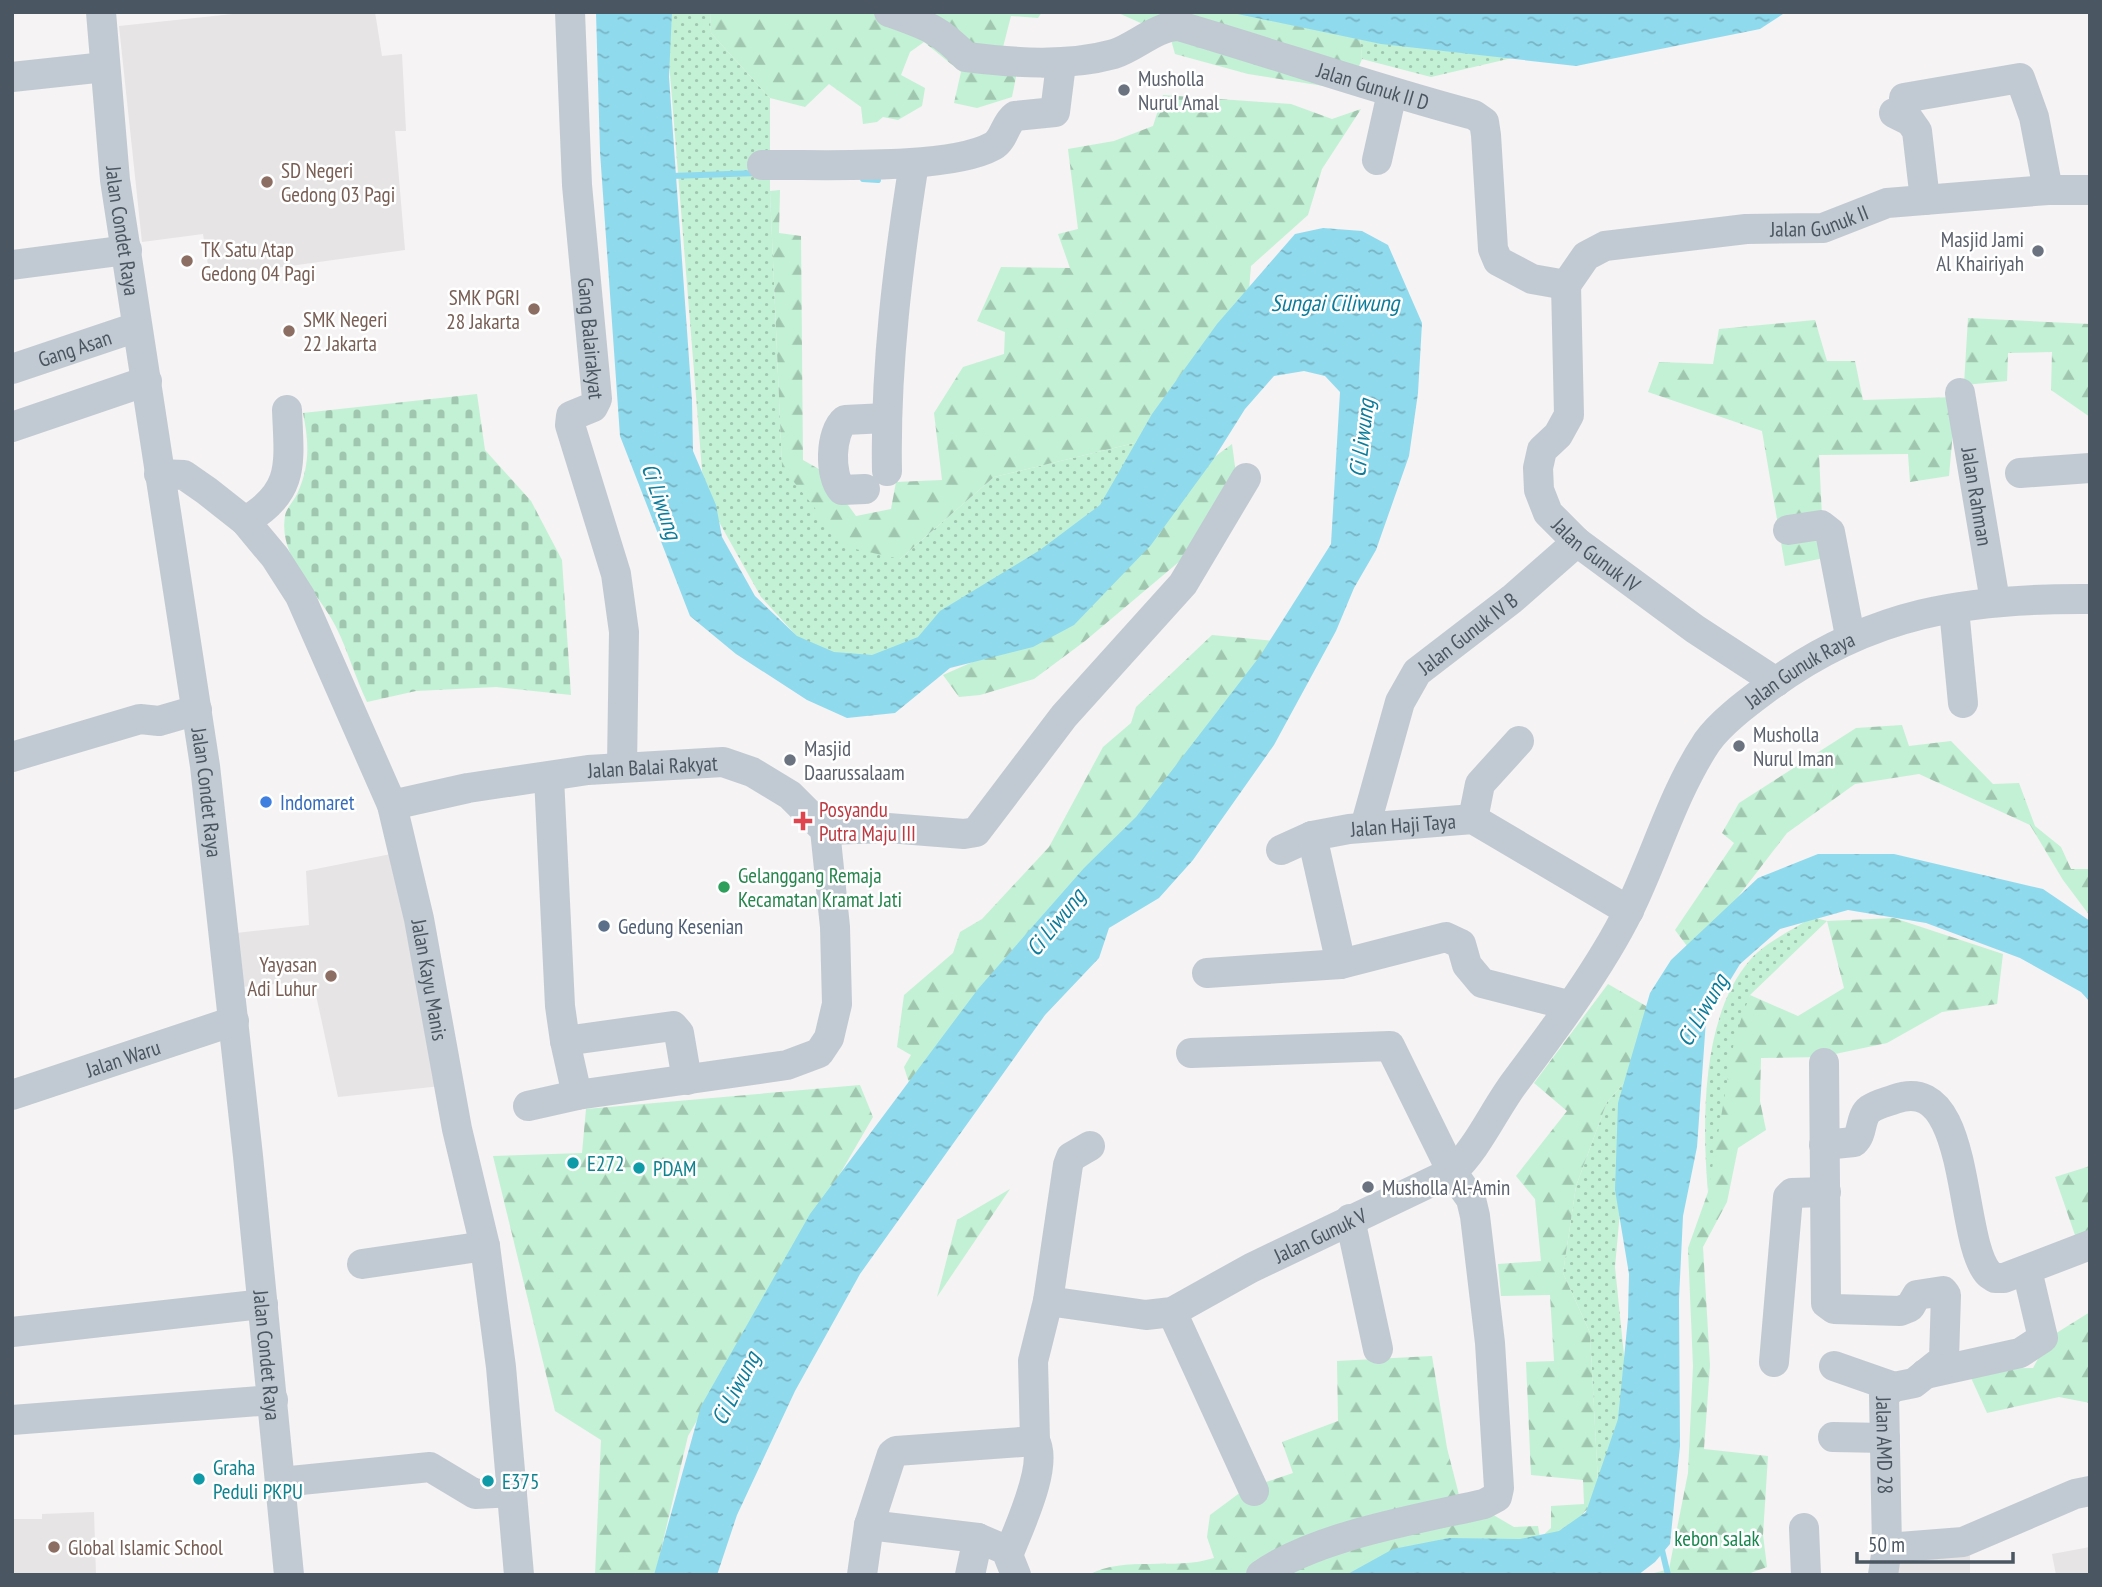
<svg xmlns="http://www.w3.org/2000/svg" width="2102" height="1587" font-family="'PT Sans Narrow',sans-serif">
  <defs>
    <pattern id="grass-dots" width="8" height="8" patternUnits="userSpaceOnUse" patternTransform="scale(1.75)"><rect width="8" height="8" fill="#c3f1d5"/><path d="M2 2h.1M6 6h.1" fill="none" stroke="#a0c6b0" stroke-width="1.8" stroke-linecap="round"/></pattern>
    <pattern id="forest-firs" width="22" height="20" patternUnits="userSpaceOnUse" patternTransform="scale(1.75)"><rect width="22" height="20" fill="#c3f1d5"/><path d="M5 1l3.5 6h-7zM16 11l3.5 6h-7z" fill="#a0c6b0"/></pattern>
    <pattern id="cemetery-stones" width="16" height="16" patternUnits="userSpaceOnUse" patternTransform="scale(1.75)"><rect width="16" height="16" fill="#c3f1d5"/><path d="M2 7V4a2 2 0 0 1 4 0v3zM10 15v-3a2 2 0 0 1 4 0v3z" fill="#a0c6b0"/></pattern>
    <pattern id="water-ripples" width="26" height="14" patternUnits="userSpaceOnUse" patternTransform="scale(1.75)"><rect width="26" height="14" fill="#90daee"/><path d="M2 4q2-2 4 0t4 0M15 11q2-2 4 0t4 0" fill="none" stroke="#78b4c4"/></pattern>
  </defs>
  <rect width="100%" height="100%" fill="#f5f3f3"/>
  <!-- education -->
  <g fill="#e6e4e5">
    <path d="M 252,12 L 375,12 L 382,56 L 402,54 L 406,131 L 395,131 L 405,250 L 210,277 L 203,234 L 142,242 L 119,26 Z"/>
    <path d="M 396,853 L 441,1086 L 338,1097 L 313,981 L 240,987 L 236,933 L 309,925 L 306,871 Z"/>
    <path d="M 94,1512 L 96,1575 L 12,1575 L 12,1519 L 42,1519 L 42,1514 Z"/>
    <path d="M 2090,1547 L 2090,1575 L 2056,1575 L 2052,1554 Z"/>
    <path d="M 1970,1552 L 1970,1575 L 1886,1575 L 1886,1555 Z"/>
  </g>
  <!-- grass -->
  <g fill="url(#grass-dots)">
    <path d="M 665,12 L 710,12 L 711,33 L 770,98 L 770,191 L 782,467 L 900,559 L 994,477 L 1184,431 L 1065,556 L 886,656 L 823,665 L 761,597 L 704,495 Z"/>
    <path d="M 1502,12 L 1614,12 L 1559,47 L 1431,77 L 1362,59 L 1359,23 Z"/>
    <path d="M 1812,917 L 1827,921 L 1750,995 L 1708,1192 C 1702,1123 1701,1016 1750,960 C 1764,943 1793,930 1812,917 Z"/>
    <path d="M 1648,1056 L 1623,1178 L 1615,1267 L 1633,1444 L 1599,1502 L 1590,1333 L 1563,1273 L 1576,1186 L 1607,1102 Z"/>
  </g>
  <!-- forest -->
  <g fill="url(#forest-firs)">
    <path d="M 710,12 L 1042,12 L 1038,18 L 1011,16 L 1000,59 L 1018,67 L 1012,97 L 977,108 L 954,103 L 961,72 L 924,42 L 910,52 L 901,75 L 925,88 L 922,106 L 898,120 L 883,117 L 877,122 L 863,124 L 861,107 L 829,84 L 805,107 L 770,98 L 711,33 Z"/>
    <path d="M 1116,12 L 1322,12 L 1359,23 L 1362,59 L 1349,90 L 1248,74 L 1175,54 L 1170,36 Z"/>
    <path d="M 1163,95 L 1291,104 L 1332,119 L 1361,109 L 1322,169 L 1308,215 L 1251,266 L 1249,290 L 1184,431 L 994,477 L 900,559 L 846,547 L 782,467 L 770,191 L 780,190 L 779,233 L 801,236 L 803,460 L 824,472 L 856,516 L 891,509 L 896,482 L 942,480 L 934,413 L 963,367 L 1004,354 L 1005,332 L 977,321 L 1001,267 L 1070,268 L 1058,234 L 1078,229 L 1068,149 L 1114,141 L 1153,126 Z"/>
    <path d="M 1968,318 L 2090,324 L 2090,417 L 2051,390 L 2052,352 L 2008,353 L 2007,381 L 1964,385 Z"/>
    <path d="M 1815,320 L 1827,361 L 1855,361 L 1863,400 L 1956,397 L 1949,476 L 1910,482 L 1908,454 L 1819,455 L 1824,558 L 1785,566 L 1762,431 L 1648,392 L 1659,362 L 1713,364 L 1719,329 Z"/>
    <path d="M 1232,444 L 1237,481 L 1193,550 L 1085,641 L 1034,679 L 980,695 L 959,697 L 943,675 L 1082,614 L 1209,461 Z"/>
    <path d="M 1212,635 L 1274,641 L 1149,815 L 910,1086 L 904,1067 L 911,1055 L 897,1047 L 904,995 L 953,953 L 960,932 L 982,919 L 1049,847 L 1103,747 L 1131,723 L 1136,707 Z"/>
    <path d="M 1902,725 L 1909,746 L 1951,741 L 1993,784 L 2019,783 L 2035,826 L 2061,847 L 2071,869 L 2090,869 L 2090,916 L 2063,880 L 2030,825 L 1919,774 L 1855,784 L 1787,833 L 1724,915 L 1687,946 L 1675,930 L 1734,843 L 1722,833 L 1739,803 L 1856,728 Z"/>
    <path d="M 1894,918 L 2003,954 L 1997,1004 L 1942,1012 L 1887,1043 L 1821,1057 L 1761,1058 L 1760,1101 L 1766,1130 L 1738,1148 L 1727,1202 L 1703,1247 L 1710,1365 L 1704,1449 L 1768,1456 L 1763,1535 L 1767,1567 L 1745,1575 L 1647,1575 L 1669,1569 L 1688,1473 L 1693,1366 L 1688,1248 L 1708,1192 L 1735,1036 L 1750,995 L 1798,1016 L 1844,988 L 1827,921 Z"/>
    <path d="M 1608,984 L 1646,1006 L 1648,1056 L 1607,1102 L 1576,1186 L 1563,1273 L 1590,1333 L 1599,1502 L 1584,1512 L 1569,1537 L 1348,1575 L 1088,1575 C 1126,1555 1173,1571 1214,1558 L 1207,1537 L 1210,1515 L 1245,1489 L 1293,1473 L 1282,1442 L 1338,1421 L 1337,1361 L 1432,1356 L 1447,1448 L 1459,1495 L 1514,1527 L 1538,1526 L 1540,1538 L 1551,1528 L 1551,1506 L 1584,1504 L 1583,1480 L 1531,1475 L 1526,1362 L 1554,1361 L 1550,1295 L 1501,1296 L 1498,1264 L 1541,1261 L 1535,1199 L 1516,1176 L 1567,1111 L 1534,1083 Z"/>
    <path d="M 860,1085 L 873,1117 L 688,1436 L 655,1575 L 595,1575 L 601,1440 L 555,1411 L 493,1156 L 582,1153 L 586,1109 Z"/>
    <path d="M 2090,1166 L 2090,1243 L 2077,1241 L 2055,1177 Z"/>
    <path d="M 1010,1189 L 937,1297 L 957,1220 Z"/>
    <path d="M 2090,1312 L 2090,1403 L 2059,1397 L 1987,1413 L 1967,1369 L 2033,1368 L 2050,1337 Z"/>
  </g>
  <!-- cemetery -->
  <path fill="url(#cemetery-stones)" d="M 477,394 L 485,450 L 531,501 L 562,560 L 571,695 L 496,687 L 416,691 L 367,702 C 355,677 348,651 336,627 C 319,592 278,559 285,516 C 286,508 295,500 298,492 C 310,465 309,442 303,413 Z"/>
  <!-- water -->
  <g fill="url(#water-ripples)">
    <path d="M 596,12 L 672,12 L 669,77 L 692,401 L 693,451 L 716,505 L 722,537 L 755,596 L 797,636 L 834,652 L 872,655 L 918,637 L 940,611 L 1040,550 L 1100,505 L 1152,414 L 1217,324 L 1295,234 L 1323,228 L 1362,231 L 1388,245 L 1422,323 L 1418,393 L 1409,456 L 1376,550 L 1354,588 L 1336,631 L 1274,745 L 1193,860 L 1159,898 L 1109,928 L 1099,958 L 1045,1015 L 860,1274 L 795,1391 L 737,1515 L 717,1575 L 654,1575 L 701,1406 L 810,1214 L 978,989 L 1084,868 L 1136,817 L 1260,656 L 1331,544 L 1340,392 L 1325,376 L 1304,371 L 1274,376 L 1245,409 L 1213,460 L 1151,545 L 1074,625 L 1033,647 L 950,668 L 895,713 L 847,718 L 807,700 L 736,654 L 690,616 L 620,436 L 600,152 Z"/>
    <path d="M 1228,12 L 1786,12 L 1760,29 L 1576,66 L 1381,44 Z"/>
    <path d="M 1818,854 L 1894,854 L 2043,889 L 2090,921 L 2090,1002 L 2081,992 L 2020,958 L 1926,923 L 1848,910 L 1780,929 L 1740,964 L 1706,1020 L 1697,1147 L 1683,1216 L 1679,1299 L 1680,1446 L 1670,1544 L 1655,1562 L 1638,1575 L 1346,1575 L 1393,1549 L 1449,1538 L 1520,1539 L 1559,1531 L 1586,1512 L 1618,1419 L 1628,1318 L 1629,1274 L 1615,1190 L 1618,1103 L 1650,993 L 1671,960 L 1758,878 Z"/>
  </g>
  <g fill="none" stroke-linecap="round" stroke-linejoin="round">
    <!-- stream -->
    <g stroke="#90daee" stroke-width="6">
      <path d="M 671,176 L 758,173"/>
      <path d="M 863,179 L 878,180"/>
      <path d="M 1661,1546 L 1668,1575"/>
    </g>
    <!-- minor -->
    <g stroke="#c1cad2" stroke-width="30">
      <path id="s1" d="M 101,12 L 115,180 L 205,766 L 248,1156 L 289,1575"/>
      <path id="s2" d="M 570,12 L 577,185 L 597,399 L 593,407 L 571,416 L 570,425 L 616,574 L 624,632 L 622,767"/>
      <path id="s3" d="M 889,12 C 926,25 939,29 966,57 C 1016,63 1066,67 1114,54 C 1136,47 1156,26 1179,26 C 1278,55 1375,89 1474,115 L 1484,122 L 1486,135 L 1493,249 L 1498,261 L 1532,279 L 1566,285"/>
      <path d="M 12,77 L 105,67"/>
      <path d="M 1904,98 L 2020,78 L 2034,117 L 2048,190"/>
      <path d="M 1894,113 L 1910,121 L 1917,131 L 1925,200"/>
      <path d="M 1377,160 L 1392,93"/>
      <path d="M 762,165 C 818,164 948,171 993,146 C 1004,140 1005,123 1015,116 L 1055,112 L 1061,64"/>
      <path d="M 12,265 L 127,250"/>
      <path id="s4" d="M 1566,285 L 1586,256 L 1605,246 L 1746,229 L 1823,228 L 1887,203 L 2048,190 L 2090,190"/>
      <path id="s5" d="M 1566,285 L 1569,415 L 1558,435 L 1542,450 L 1538,468 L 1539,490 L 1548,513 L 1577,542 L 1695,629 L 1776,682"/>
      <path id="s6" d="M 12,369 L 137,327"/>
      <path id="s7" d="M 1960,393 L 1995,601"/>
      <path d="M 12,427 L 147,381"/>
      <path d="M 887,471 C 885,368 898,264 914,163"/>
      <path d="M 2020,473 L 2090,468"/>
      <path id="s8" d="M 159,474 L 184,475 L 207,491 L 245,521 L 275,557 L 300,596 L 392,805 L 419,919 L 457,1129 L 485,1246 L 501,1367 L 519,1575"/>
      <path d="M 865,489 L 842,490 C 829,476 830,432 845,420 L 886,418"/>
      <path d="M 245,521 C 296,492 289,462 287,410"/>
      <path d="M 1788,530 L 1821,525 L 1830,532 L 1850,636"/>
      <path d="M 1954,609 L 1963,703"/>
      <path d="M 12,757 L 140,719 L 159,721 L 197,710"/>
      <path d="M 549,777 L 560,1006 L 565,1041 L 673,1026 L 679,1033 L 687,1080"/>
      <path id="s9" d="M 392,805 L 468,788 L 588,770 L 723,762 L 752,772 L 790,795 L 825,830 L 835,927 L 837,1004 L 829,1038 L 819,1053 L 787,1065 L 577,1095 L 528,1106"/>
      <path d="M 1473,819 L 1480,784 L 1519,741"/>
      <path id="s10" d="M 1365,827 L 1400,702 L 1417,672 L 1512,599 L 1577,542"/>
      <path d="M 825,830 L 888,828 L 964,834 L 976,832 L 1064,716 L 1183,584 L 1246,478"/>
      <path id="s11" d="M 1281,850 L 1312,836 L 1349,829 L 1473,819 L 1629,911"/>
      <path d="M 1341,964 L 1446,937 L 1461,944 L 1467,965 L 1482,983 L 1568,1005"/>
      <path d="M 1207,973 L 1341,964 L 1312,836"/>
      <path d="M 565,1041 L 577,1095"/>
      <path d="M 1191,1053 L 1390,1046 L 1452,1172 L 1471,1199 L 1475,1216 L 1490,1343 L 1499,1488 L 1497,1497 L 1484,1504 C 1418,1519 1315,1536 1261,1575"/>
      <path id="s12" d="M 1824,1063 L 1826,1303 L 1834,1309 L 1900,1311 L 1910,1307 L 1917,1295 L 1943,1291 L 1946,1295 L 1944,1359 L 1914,1383 L 1894,1387 L 1884,1395 L 1887,1548 L 1883,1575"/>
      <path id="s13" d="M 12,1095 L 234,1021"/>
      <path d="M 1824,1145 L 1854,1142 C 1864,1133 1859,1117 1870,1109 C 1877,1104 1887,1102 1895,1099 C 1973,1071 1957,1242 1989,1274 L 1995,1278 L 2004,1278 L 2090,1245"/>
      <path d="M 1350,1219 L 1378,1349"/>
      <path d="M 362,1264 L 485,1246"/>
      <path id="s14" d="M 1048,1301 L 1146,1315 L 1172,1312 L 1251,1268 L 1452,1172 C 1478,1148 1494,1110 1515,1082 C 1554,1030 1601,967 1629,910 C 1656,855 1673,793 1707,742 C 1722,721 1750,701 1770,686 C 1871,612 1967,598 2090,599"/>
      <path d="M 1172,1312 L 1254,1491"/>
      <path d="M 12,1332 L 263,1304"/>
      <path d="M 1774,1362 L 1788,1197 L 1792,1193 L 1826,1192"/>
      <path d="M 1834,1366 L 1894,1387"/>
      <path d="M 1925,1374 L 2020,1353 L 2043,1338 L 2027,1270"/>
      <path d="M 12,1420 L 273,1400"/>
      <path d="M 1833,1437 L 1885,1438"/>
      <path d="M 281,1482 L 430,1467 L 475,1494 L 512,1492"/>
      <path d="M 869,1525 L 978,1538 L 1006,1550 L 1016,1575"/>
      <path d="M 1804,1528 L 1806,1575"/>
      <path d="M 1887,1548 L 1963,1542 L 2075,1494 L 2090,1491"/>
      <path d="M 1009,1553 C 1019,1527 1049,1465 1035,1441"/>
      <path d="M 862,1575 L 869,1525 L 892,1454 L 896,1451 L 1035,1441 L 1033,1361 L 1048,1301 L 1068,1165 L 1071,1157 L 1090,1146"/>
      <path d="M 970,1575 L 978,1538"/>
    </g>
  </g>
  <!-- markers -->
  <g fill="#6b7280" stroke="#fff" stroke-width="2.5">
    <circle cx="1124" cy="90" r="7"/>
    <circle cx="2038" cy="251" r="7"/>
    <circle cx="1739" cy="746" r="7"/>
    <circle cx="790" cy="760" r="7"/>
    <circle cx="1368" cy="1187" r="7"/>
  </g>
  <g fill="#8d6e63" stroke="#fff" stroke-width="2.5">
    <circle cx="267" cy="182" r="7"/>
    <circle cx="187" cy="261" r="7"/>
    <circle cx="534" cy="309" r="7"/>
    <circle cx="289" cy="331" r="7"/>
    <circle cx="331" cy="976" r="7"/>
    <circle cx="54" cy="1547" r="7"/>
  </g>
  <circle fill="#3f7fe0" stroke="#fff" stroke-width="2.5" cx="266" cy="802" r="7"/>
  <path fill="#e0444e" stroke="#fff" stroke-width="2.5" d="M799.5 810.5h7v7h7v7h-7v7h-7v-7h-7v-7h7z"/>
  <circle fill="#2e9e5b" stroke="#fff" stroke-width="2.5" cx="724" cy="887" r="7"/>
  <circle fill="#5c6f8a" stroke="#fff" stroke-width="2.5" cx="604" cy="926" r="7"/>
  <g fill="#0f9aa8" stroke="#fff" stroke-width="2.5">
    <circle cx="573" cy="1163" r="7"/>
    <circle cx="639" cy="1168" r="7"/>
    <circle cx="199" cy="1479" r="7"/>
    <circle cx="488" cy="1481" r="7"/>
  </g>
  <g text-anchor="middle" dominant-baseline="central" stroke-width="5" stroke-linejoin="round" paint-order="stroke">
    <!-- worship labels -->
    <g font-size="21" fill="#5b616d" stroke="#fff" text-anchor="start">
      <text x="1138" y="78">Musholla<tspan x="1138" dy="24">Nurul Amal</tspan></text>
      <text x="2024" y="239" text-anchor="end">Masjid Jami<tspan x="2024" dy="24">Al Khairiyah</tspan></text>
      <text x="1753" y="734">Musholla<tspan x="1753" dy="24">Nurul Iman</tspan></text>
      <text x="804" y="748">Masjid<tspan x="804" dy="24">Daarussalaam</tspan></text>
      <text x="1382" y="1187">Musholla Al-Amin</text>
    </g>
    <!-- street labels -->
    <g font-size="21" fill="#4a5661" stroke="#fff">
      <text stroke="none"><textPath href="#s3" startOffset="514">Jalan Gunuk II D</textPath></text>
      <text stroke="none"><textPath href="#s4" startOffset="273">Jalan Gunuk II</textPath></text>
      <text stroke="none"><textPath href="#s1" startOffset="220">Jalan Condet Raya</textPath></text>
      <text stroke="none"><textPath href="#s2" startOffset="327">Gang Balairakyat</textPath></text>
      <text stroke="none"><textPath href="#s6" startOffset="66">Gang Asan</textPath></text>
      <text stroke="none"><textPath href="#s7" startOffset="105">Jalan Rahman</textPath></text>
      <text stroke="none"><textPath href="#s5" startOffset="304">Jalan Gunuk IV</textPath></text>
      <text stroke="none"><textPath href="#s10" startOffset="228">Jalan Gunuk IV B</textPath></text>
      <text stroke="none"><textPath href="#s14" startOffset="1059">Jalan Gunuk Raya</textPath></text>
      <text stroke="none"><textPath href="#s9" startOffset="264">Jalan Balai Rakyat</textPath></text>
      <text stroke="none"><textPath href="#s1" startOffset="788">Jalan Condet Raya</textPath></text>
      <text stroke="none"><textPath href="#s11" startOffset="126">Jalan Haji Taya</textPath></text>
      <text stroke="none"><textPath href="#s8" startOffset="602">Jalan Kayu Manis</textPath></text>
      <text stroke="none"><textPath href="#s13" startOffset="117">Jalan Waru</textPath></text>
      <text stroke="none"><textPath href="#s14" startOffset="292">Jalan Gunuk V</textPath></text>
      <text stroke="none"><textPath href="#s1" startOffset="1354">Jalan Condet Raya</textPath></text>
      <text stroke="none"><textPath href="#s12" startOffset="558">Jalan AMD 28</textPath></text>
    </g>
    <!-- education labels -->
    <g font-size="21" fill="#785e54" stroke="#fff" text-anchor="start">
      <text x="281" y="170">SD Negeri<tspan x="281" dy="24">Gedong 03 Pagi</tspan></text>
      <text x="201" y="249">TK Satu Atap<tspan x="201" dy="24">Gedong 04 Pagi</tspan></text>
      <text x="520" y="297" text-anchor="end">SMK PGRI<tspan x="520" dy="24">28 Jakarta</tspan></text>
      <text x="303" y="319">SMK Negeri<tspan x="303" dy="24">22 Jakarta</tspan></text>
      <text x="317" y="964" text-anchor="end">Yayasan<tspan x="317" dy="24">Adi Luhur</tspan></text>
      <text x="68" y="1547">Global Islamic School</text>
    </g>
    <!-- shop labels -->
    <g font-size="21" fill="#366cbe" stroke="#fff" text-anchor="start">
      <text x="280" y="802">Indomaret</text>
    </g>
    <!-- health labels -->
    <g font-size="21" fill="#be3a42" stroke="#fff" text-anchor="start">
      <text x="819" y="809">Posyandu<tspan x="819" dy="24">Putra Maju III</tspan></text>
    </g>
    <!-- leisure labels -->
    <g font-size="21" fill="#27864d" stroke="#fff" text-anchor="start">
      <text x="738" y="875">Gelanggang Remaja<tspan x="738" dy="24">Kecamatan Kramat Jati</tspan></text>
    </g>
    <!-- service labels -->
    <g font-size="21" fill="#4e5e75" stroke="#fff" text-anchor="start">
      <text x="618" y="926">Gedung Kesenian</text>
    </g>
    <!-- culture labels -->
    <g font-size="21" fill="#0d838f" stroke="#fff" text-anchor="start">
      <text x="587" y="1163">E272</text>
      <text x="653" y="1168">PDAM</text>
      <text x="213" y="1467">Graha<tspan x="213" dy="24">Peduli PKPU</tspan></text>
      <text x="502" y="1481">E375</text>
    </g>
    <!-- park labels -->
    <g font-size="21" fill="#17864f" stroke="#fff">
      <text x="1717" y="1538">kebon salak</text>
    </g>
    <!-- water labels -->
    <g font-size="23" font-style="italic" fill="#0c7c9b" stroke="#fff">
      <text x="1335" y="302">Sungai Ciliwung</text>
      <text transform="translate(1361 438) rotate(-83)">Ci Liwung</text>
      <text transform="translate(662 501) rotate(71)">Ci Liwung</text>
      <text transform="translate(1055 922) rotate(-51)">Ci Liwung</text>
      <text transform="translate(1702 1010) rotate(-60)">Ci Liwung</text>
      <text transform="translate(735 1388) rotate(-63)">Ci Liwung</text>
    </g>
  </g>
  <!-- border -->
  <rect width="2102" height="1587" fill="none" stroke="#4a5661" stroke-width="28"/>
  <!-- scale -->
  <path d="M1857 1552v10h156v-10" fill="none" stroke="#4a5661" stroke-width="3.5"/>
  <text x="1868" y="1552" font-size="21" fill="#4a5661" stroke="#ffffff" stroke-width="5" paint-order="stroke">50 m</text>
</svg>
